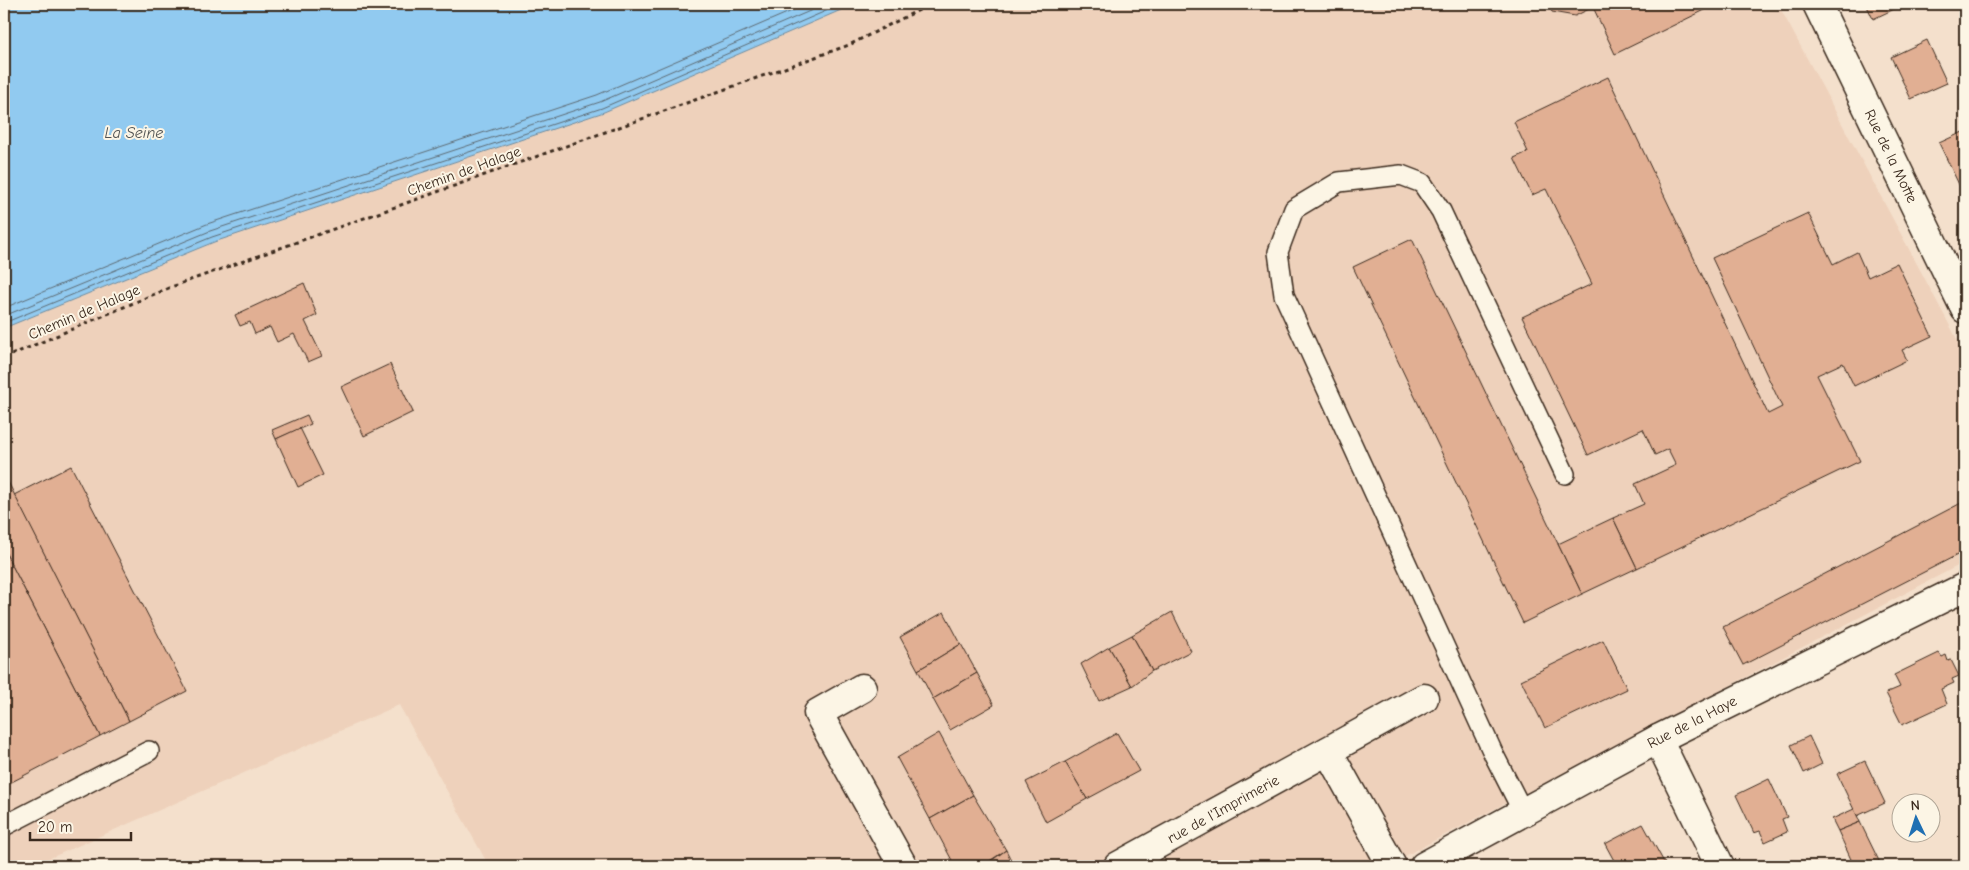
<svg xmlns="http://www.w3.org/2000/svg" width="1969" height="870" font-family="'Comic Neue',sans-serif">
  <rect width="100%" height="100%" fill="#f4e0cc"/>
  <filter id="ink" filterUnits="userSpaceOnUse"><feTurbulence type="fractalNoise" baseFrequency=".02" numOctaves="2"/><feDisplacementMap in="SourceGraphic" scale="10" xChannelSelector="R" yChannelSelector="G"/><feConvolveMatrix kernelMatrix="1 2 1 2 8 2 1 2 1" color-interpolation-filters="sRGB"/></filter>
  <g filter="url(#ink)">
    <!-- built -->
    <path fill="#eed1bb" d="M 855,4 L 1778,4 L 1965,354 L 1965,562 L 1386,866 L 489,866 L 399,705 L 48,859 L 50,866 L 4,866 L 4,328 L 214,242 L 604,112 Z"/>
    <!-- water -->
    <path fill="#91caf0" stroke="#6f8a9c" d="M 4,4 L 855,4 L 604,112 L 214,242 L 4,328 Z"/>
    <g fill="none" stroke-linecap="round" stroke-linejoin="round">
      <!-- shore -->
      <g stroke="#5d6a72" stroke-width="1">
        <path d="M 4,308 L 207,224 L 597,95 L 808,4"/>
        <path d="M 4,316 L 210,231 L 600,102 L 826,4"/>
        <path d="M 4,323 L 212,237 L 602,108 L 842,4"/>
      </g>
    </g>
    <!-- building -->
    <g fill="#e1af93" stroke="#3b2a1e">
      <path d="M 1548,4 L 1715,4 L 1715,5 L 1615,54 L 1593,7 L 1575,16 L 1552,12 Z"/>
      <path d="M 1866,4 L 1905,4 L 1873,19 Z"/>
      <path d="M 1927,40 L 1947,83 L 1911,99 L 1891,57 Z"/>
      <path d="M 1608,77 L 1768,414 L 1782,407 L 1712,258 L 1808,213 L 1833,264 L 1857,252 L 1868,277 L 1897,263 L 1932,336 L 1902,350 L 1907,360 L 1854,386 L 1843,363 L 1817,375 L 1860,461 L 1637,568 L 1613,518 L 1644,504 L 1635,484 L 1676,465 L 1668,449 L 1655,455 L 1643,429 L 1588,455 L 1522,317 L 1592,284 L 1546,189 L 1532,195 L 1514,158 L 1528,152 L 1514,122 Z"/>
      <path d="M 1965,131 L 1965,197 L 1939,143 Z"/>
      <path d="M 1412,239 L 1582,594 L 1523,623 L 1353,267 Z"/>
      <path d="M 304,283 L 317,315 L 305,321 L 322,356 L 308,362 L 294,334 L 277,342 L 270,327 L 255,334 L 250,322 L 240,326 L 235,315 Z"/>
      <path d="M 390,364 L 413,412 L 364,436 L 341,387 Z"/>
      <path d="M 307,415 L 311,424 L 276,439 L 272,430 Z"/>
      <path d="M 300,428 L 323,475 L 298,487 L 276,439 Z"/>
      <path d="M 71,466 L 187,691 L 129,721 L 14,495 Z"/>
      <path d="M 4,474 L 129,721 L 100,736 L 4,550 Z"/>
      <path d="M 1965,501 L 1965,551 L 1743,665 L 1723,627 Z"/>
      <path d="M 1613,518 L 1637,568 L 1582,594 L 1558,544 Z"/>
      <path d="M 4,550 L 100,736 L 4,786 Z"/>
      <path d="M 944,612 L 961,644 L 918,670 L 900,637 Z"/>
      <path d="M 1172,612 L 1191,651 L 1152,671 L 1132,635 Z"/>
      <path d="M 1132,635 L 1152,671 L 1132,686 L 1109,647 Z"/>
      <path d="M 1603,640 L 1627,689 L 1545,728 L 1521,680 Z"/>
      <path d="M 961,644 L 977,673 L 933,699 L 918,670 Z"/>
      <path d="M 1109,647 L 1132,686 L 1099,701 L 1081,664 Z"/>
      <path d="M 1939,653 L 1942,657 L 1946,655 L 1948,661 L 1951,660 L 1959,676 L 1952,679 L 1954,683 L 1941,689 L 1947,704 L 1902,725 L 1886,693 L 1900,687 L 1894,675 Z"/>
      <path d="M 977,673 L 994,705 L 950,730 L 933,699 Z"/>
      <path d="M 939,733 L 973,795 L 930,819 L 897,758 Z"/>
      <path d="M 1117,733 L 1139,771 L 1087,799 L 1065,762 Z"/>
      <path d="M 1809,736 L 1822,764 L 1804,773 L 1791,745 Z"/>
      <path d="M 1865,761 L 1885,803 L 1857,816 L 1837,774 Z"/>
      <path d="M 1065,762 L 1087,799 L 1046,822 L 1026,782 Z"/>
      <path d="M 1769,779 L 1787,817 L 1782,819 L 1787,832 L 1765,842 L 1760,831 L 1754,833 L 1736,795 Z"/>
      <path d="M 973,795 L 1006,850 L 982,866 L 955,866 L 930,819 Z"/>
      <path d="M 1854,809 L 1860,822 L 1838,831 L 1832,819 Z"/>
      <path d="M 1860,822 L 1881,865 L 1878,866 L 1854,866 L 1838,831 Z"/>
      <path d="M 1643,824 L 1666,866 L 1617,866 L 1605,844 Z"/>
      <path d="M 1006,850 L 1014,866 L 982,866 L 984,866 Z"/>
    </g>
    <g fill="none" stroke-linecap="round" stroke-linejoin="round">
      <!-- service casing -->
      <g stroke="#3b2a1e" stroke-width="22">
        <g id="service">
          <path d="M 1523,812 L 1494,755 L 1284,295 L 1278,252 L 1294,209 L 1339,182 L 1401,175 L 1422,183 L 1441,211 L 1565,474"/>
          <path d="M 4,826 L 149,751"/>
        </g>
      </g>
      <!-- minor casing -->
      <g stroke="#3b2a1e" stroke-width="31">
        <g id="minor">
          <path d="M 1817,4 L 1965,309"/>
          <path d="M 862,688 L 818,713 L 903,866"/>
          <path d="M 1658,739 L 1720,866"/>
          <path d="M 1328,751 L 1392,866"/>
          <path d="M 1118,866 L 1424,698"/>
          <path d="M 1424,866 L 1658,739 L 1965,587"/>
        </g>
      </g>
      <!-- path -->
      <path stroke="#3b2a1e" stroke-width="3" stroke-dasharray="4 4" stroke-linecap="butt" d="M 4,358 L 171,287 L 849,45 L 931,4"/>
      <!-- service -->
      <use href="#service" stroke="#fcf5e5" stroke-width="19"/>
      <!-- minor -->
      <use href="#minor" stroke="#fcf5e5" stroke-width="28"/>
    </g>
  </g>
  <g text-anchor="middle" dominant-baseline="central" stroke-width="4" stroke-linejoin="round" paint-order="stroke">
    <!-- street labels -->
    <g font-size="15" fill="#3b2a1e" stroke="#fcf5e5">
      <text transform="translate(1891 156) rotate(64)">Rue de la Motte</text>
      <text transform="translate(464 171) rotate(-20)">Chemin de Halage</text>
      <text transform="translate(84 312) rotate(-23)">Chemin de Halage</text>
      <text transform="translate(1692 722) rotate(-27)">Rue de la Haye</text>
      <text transform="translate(1223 809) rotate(-29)">rue de l'Imprimerie</text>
    </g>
    <!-- water labels -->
    <g font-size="16" font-style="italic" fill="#505252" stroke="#fcf5e5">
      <text x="134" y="133">La Seine</text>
    </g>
  </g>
  <!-- margin -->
  <rect width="1969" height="870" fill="none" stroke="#fcf5e5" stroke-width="20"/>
  <rect x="10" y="10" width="1949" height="850" fill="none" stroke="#3b2a1e" stroke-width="2" filter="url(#ink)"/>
  <!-- north arrow -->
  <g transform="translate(1916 818) rotate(356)"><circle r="24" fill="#fcf5e5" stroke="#afa495"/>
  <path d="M0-4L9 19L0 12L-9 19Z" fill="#1f6fb2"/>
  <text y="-8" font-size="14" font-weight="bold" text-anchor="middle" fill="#3b2a1e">N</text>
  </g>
  <!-- scale -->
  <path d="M30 832v8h101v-8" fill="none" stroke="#3b2a1e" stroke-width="2.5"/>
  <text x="38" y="832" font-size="15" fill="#3b2a1e" stroke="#fcf5e5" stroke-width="4" paint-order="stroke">20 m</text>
</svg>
